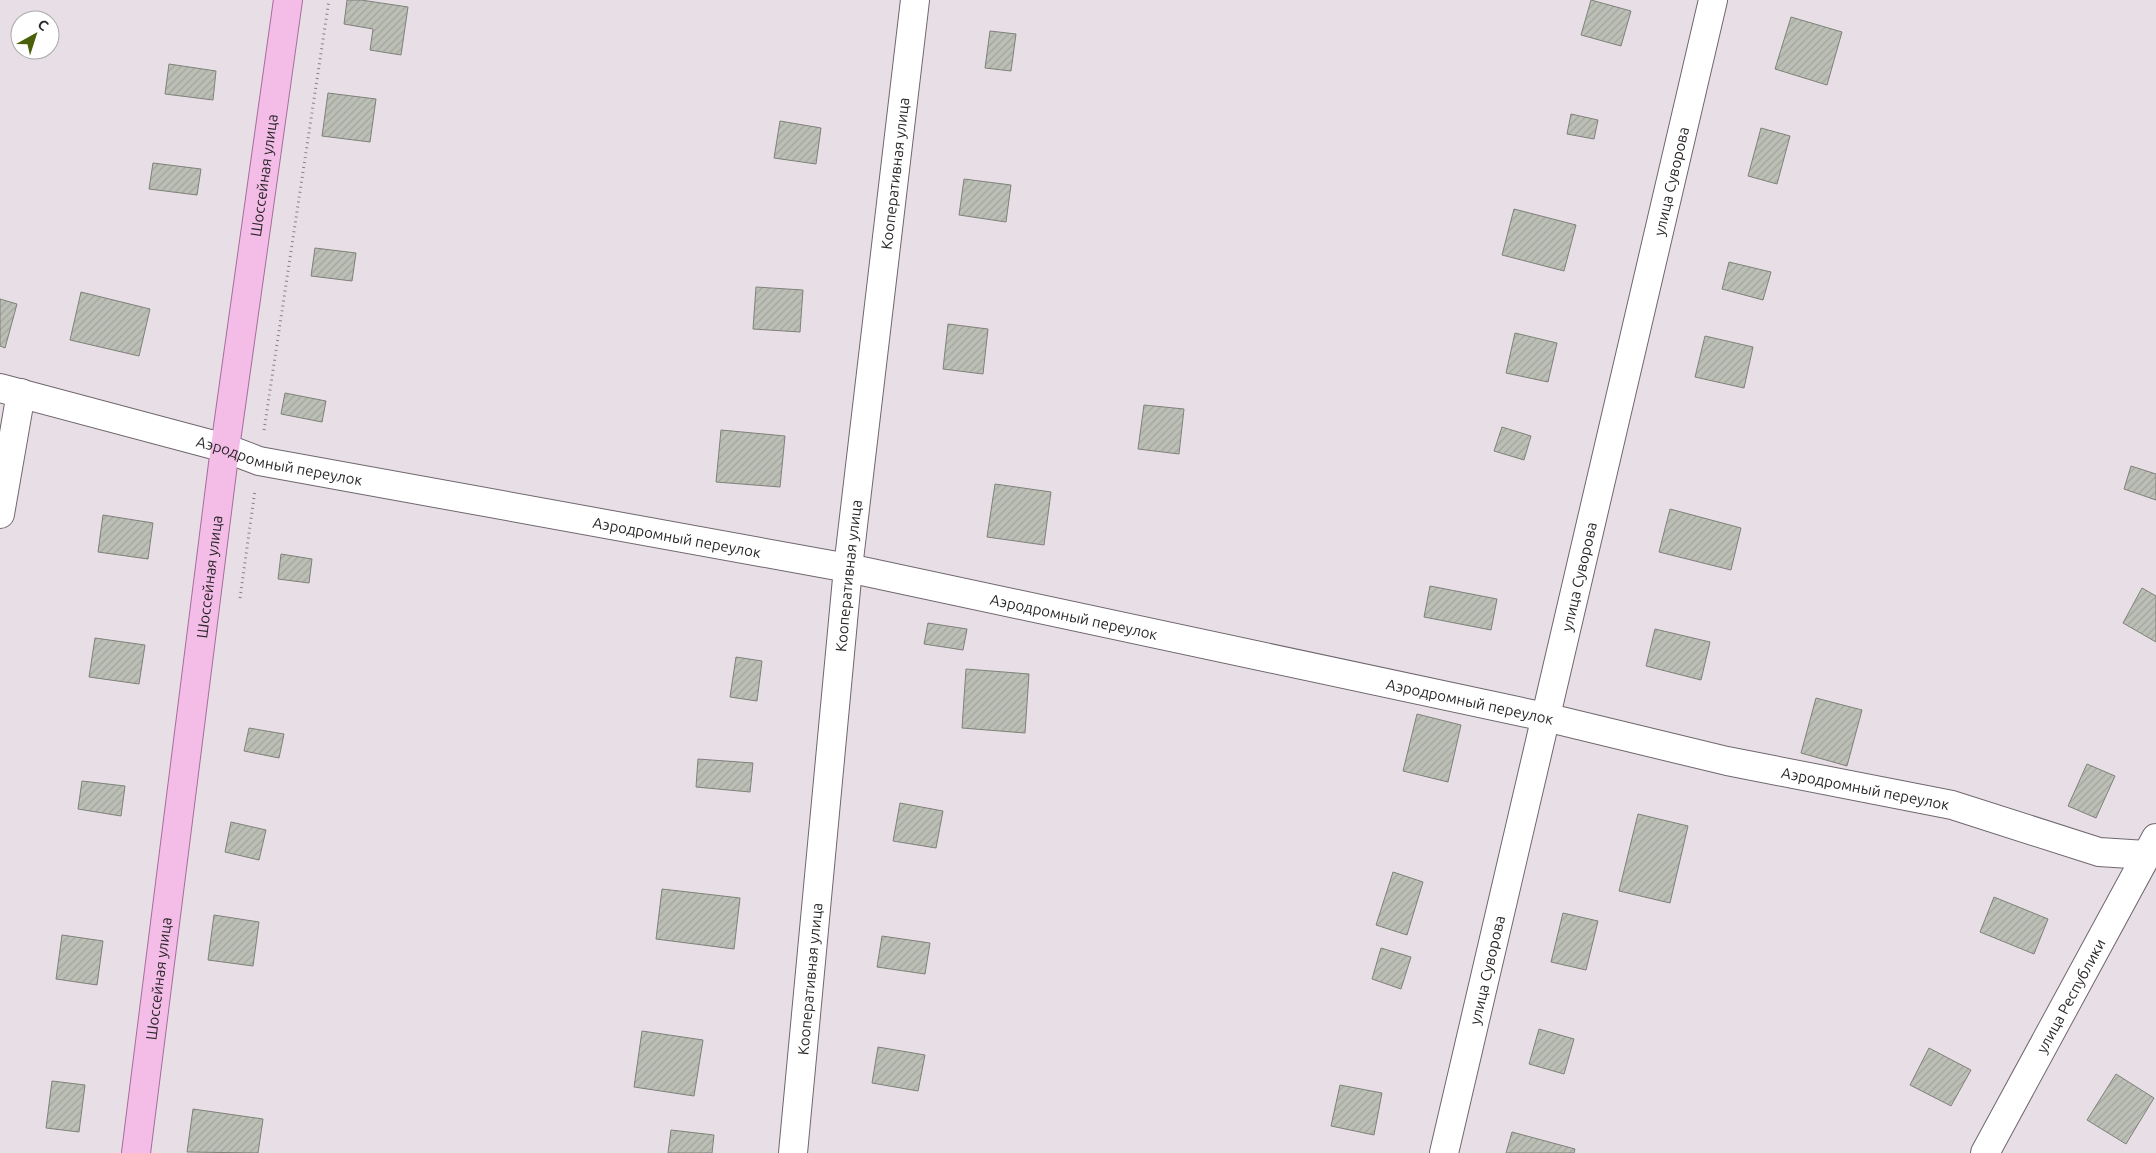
<svg xmlns="http://www.w3.org/2000/svg" width="2156" height="1153" font-family="Ubuntu,sans-serif">
  <defs>
    <pattern id="building-hatch" width="6" height="6" patternUnits="userSpaceOnUse" patternTransform="scale(1.25)"><rect width="6" height="6" fill="#bcbfb6"/><path d="M-1 1l2-2M0 6l6-6M5 7l2-2" fill="none" stroke="#a2a49c"/></pattern>
  </defs>
  <rect width="100%" height="100%" fill="#e8dfe6"/>
  <!-- building -->
  <g fill="url(#building-hatch)" stroke="#7e8179">
    <path d="M 347,0 L 361,0 L 408,7 L 401,55 L 370,50 L 373,29 L 344,24 Z"/>
    <path d="M 1591,0 L 1631,11 L 1621,46 L 1581,35 Z"/>
    <path d="M 1791,17 L 1842,32 L 1827,85 L 1775,69 Z"/>
    <path d="M 990,31 L 1016,34 L 1011,71 L 985,68 Z"/>
    <path d="M 169,64 L 216,71 L 213,100 L 165,94 Z"/>
    <path d="M 328,93 L 376,99 L 370,142 L 322,136 Z"/>
    <path d="M 1571,114 L 1598,120 L 1594,139 L 1567,134 Z"/>
    <path d="M 780,121 L 821,128 L 816,164 L 774,158 Z"/>
    <path d="M 1761,128 L 1790,136 L 1777,184 L 1748,176 Z"/>
    <path d="M 153,163 L 201,169 L 197,195 L 149,189 Z"/>
    <path d="M 964,179 L 1011,185 L 1006,222 L 959,215 Z"/>
    <path d="M 1514,209 L 1576,225 L 1564,271 L 1502,255 Z"/>
    <path d="M 315,248 L 356,253 L 352,281 L 311,276 Z"/>
    <path d="M 1729,262 L 1771,272 L 1763,300 L 1722,289 Z"/>
    <path d="M 756,287 L 803,290 L 800,332 L 753,329 Z"/>
    <path d="M 81,292 L 150,309 L 139,356 L 70,340 Z"/>
    <path d="M 0,299 L 17,304 L 5,348 L 0,346 Z"/>
    <path d="M 948,324 L 988,329 L 983,374 L 943,369 Z"/>
    <path d="M 1515,333 L 1557,343 L 1548,382 L 1506,373 Z"/>
    <path d="M 1705,336 L 1753,347 L 1744,388 L 1695,377 Z"/>
    <path d="M 285,393 L 326,401 L 322,422 L 281,414 Z"/>
    <path d="M 1144,405 L 1184,409 L 1179,454 L 1138,449 Z"/>
    <path d="M 1502,427 L 1531,436 L 1524,460 L 1494,451 Z"/>
    <path d="M 721,430 L 785,436 L 780,487 L 716,482 Z"/>
    <path d="M 2131,466 L 2156,474 L 2156,500 L 2124,489 Z"/>
    <path d="M 995,484 L 1051,492 L 1044,545 L 987,537 Z"/>
    <path d="M 1670,509 L 1741,528 L 1731,570 L 1659,552 Z"/>
    <path d="M 103,515 L 153,523 L 148,559 L 98,552 Z"/>
    <path d="M 281,554 L 312,559 L 309,583 L 278,579 Z"/>
    <path d="M 1430,586 L 1497,599 L 1491,630 L 1424,617 Z"/>
    <path d="M 2142,588 L 2156,596 L 2156,642 L 2123,623 Z"/>
    <path d="M 928,623 L 967,629 L 963,650 L 924,644 Z"/>
    <path d="M 1655,629 L 1710,642 L 1701,680 L 1646,666 Z"/>
    <path d="M 95,638 L 145,645 L 139,684 L 89,677 Z"/>
    <path d="M 736,657 L 762,661 L 757,701 L 730,697 Z"/>
    <path d="M 966,669 L 1029,674 L 1025,733 L 962,728 Z"/>
    <path d="M 1816,698 L 1862,710 L 1847,766 L 1801,753 Z"/>
    <path d="M 1417,714 L 1461,725 L 1448,782 L 1403,771 Z"/>
    <path d="M 249,728 L 284,734 L 279,758 L 244,751 Z"/>
    <path d="M 698,759 L 753,763 L 750,792 L 696,787 Z"/>
    <path d="M 2087,764 L 2115,776 L 2096,818 L 2068,806 Z"/>
    <path d="M 82,781 L 125,786 L 121,816 L 78,809 Z"/>
    <path d="M 900,803 L 943,811 L 936,848 L 893,841 Z"/>
    <path d="M 1638,814 L 1688,826 L 1670,903 L 1619,891 Z"/>
    <path d="M 231,822 L 266,830 L 259,860 L 225,852 Z"/>
    <path d="M 1393,872 L 1423,882 L 1407,935 L 1376,925 Z"/>
    <path d="M 662,889 L 740,898 L 734,949 L 656,939 Z"/>
    <path d="M 1994,897 L 2048,919 L 2034,954 L 1980,932 Z"/>
    <path d="M 1563,913 L 1598,921 L 1586,970 L 1551,962 Z"/>
    <path d="M 214,915 L 259,922 L 253,966 L 208,960 Z"/>
    <path d="M 62,935 L 103,941 L 97,985 L 56,979 Z"/>
    <path d="M 882,936 L 930,943 L 925,974 L 877,967 Z"/>
    <path d="M 1381,948 L 1411,957 L 1401,989 L 1372,979 Z"/>
    <path d="M 1539,1029 L 1574,1039 L 1564,1074 L 1529,1064 Z"/>
    <path d="M 642,1031 L 703,1040 L 694,1096 L 634,1087 Z"/>
    <path d="M 878,1047 L 925,1055 L 918,1091 L 872,1083 Z"/>
    <path d="M 1929,1048 L 1971,1070 L 1951,1106 L 1910,1085 Z"/>
    <path d="M 2116,1074 L 2154,1098 L 2126,1144 L 2087,1120 Z"/>
    <path d="M 52,1081 L 85,1085 L 79,1132 L 46,1128 Z"/>
    <path d="M 1340,1085 L 1382,1093 L 1374,1135 L 1331,1126 Z"/>
    <path d="M 193,1109 L 263,1119 L 258,1153 L 187,1152 Z"/>
    <path d="M 671,1130 L 714,1135 L 712,1153 L 668,1153 Z"/>
    <path d="M 1512,1132 L 1575,1149 L 1574,1153 L 1506,1153 Z"/>
  </g>
  <g fill="none" stroke-linecap="round" stroke-linejoin="round">
    <!-- minor casing -->
    <g stroke="#6f676d" stroke-width="30">
      <g id="minor">
        <path id="s1" d="M 0,388 L 225,448 L 259,461 L 848,568 L 1545,717 L 1727,761 L 1952,805 L 2099,852 L 2146,855"/>
        <path d="M 0,514 L 21,393"/>
        <path id="s2" d="M 793,1153 L 848,568 L 915,0"/>
        <path id="s3" d="M 1444,1153 L 1713,0"/>
        <path id="s4" d="M 1985,1153 L 2156,838"/>
      </g>
    </g>
    <!-- major casing -->
    <g stroke="#a76c9b" stroke-width="30">
      <g id="major">
        <path id="s5" d="M 136,1153 L 225,448 L 288,0"/>
      </g>
    </g>
    <!-- path -->
    <g stroke="#878186" stroke-width="3" stroke-dasharray="1 4" stroke-linecap="butt">
      <path d="M 264,430 L 329,0"/>
      <path d="M 240,598 L 255,490"/>
    </g>
    <!-- minor -->
    <use href="#minor" stroke="#fff" stroke-width="28"/>
    <!-- major -->
    <use href="#major" stroke="#f3bde8" stroke-width="28"/>
  </g>
  <g text-anchor="middle" dominant-baseline="central" stroke-width="4.5" stroke-linejoin="round" paint-order="stroke">
    <!-- street labels -->
    <g font-size="15" fill="#2a2729" stroke="#fff">
      <text stroke="none"><textPath href="#s2" startOffset="985">Кооперативная улица</textPath></text>
      <text stroke="none"><textPath href="#s5" startOffset="986">Шоссейная улица</textPath></text>
      <text stroke="none"><textPath href="#s3" startOffset="998">улица Суворова</textPath></text>
      <text stroke="none"><textPath href="#s1" startOffset="289">Аэродромный переулок</textPath></text>
      <text stroke="none"><textPath href="#s1" startOffset="694">Аэродромный переулок</textPath></text>
      <text stroke="none"><textPath href="#s5" startOffset="581">Шоссейная улица</textPath></text>
      <text stroke="none"><textPath href="#s2" startOffset="580">Кооперативная улица</textPath></text>
      <text stroke="none"><textPath href="#s3" startOffset="592">улица Суворова</textPath></text>
      <text stroke="none"><textPath href="#s1" startOffset="1099">Аэродромный переулок</textPath></text>
      <text stroke="none"><textPath href="#s1" startOffset="1504">Аэродромный переулок</textPath></text>
      <text stroke="none"><textPath href="#s1" startOffset="1909">Аэродромный переулок</textPath></text>
      <text stroke="none"><textPath href="#s3" startOffset="188">улица Суворова</textPath></text>
      <text stroke="none"><textPath href="#s5" startOffset="176">Шоссейная улица</textPath></text>
      <text stroke="none"><textPath href="#s2" startOffset="175">Кооперативная улица</textPath></text>
      <text stroke="none"><textPath href="#s4" startOffset="179">улица Республики</textPath></text>
    </g>
  </g>
  <!-- north arrow -->
  <g transform="translate(35 35) rotate(39)"><circle r="24" fill="#ffffff" stroke="#aaa9a9"/>
  <path d="M0-4L9 19L0 12L-9 19Z" fill="#495f09"/>
  <text y="-8" font-size="14" font-weight="bold" text-anchor="middle" fill="#2a2729">С</text>
  </g>
</svg>
